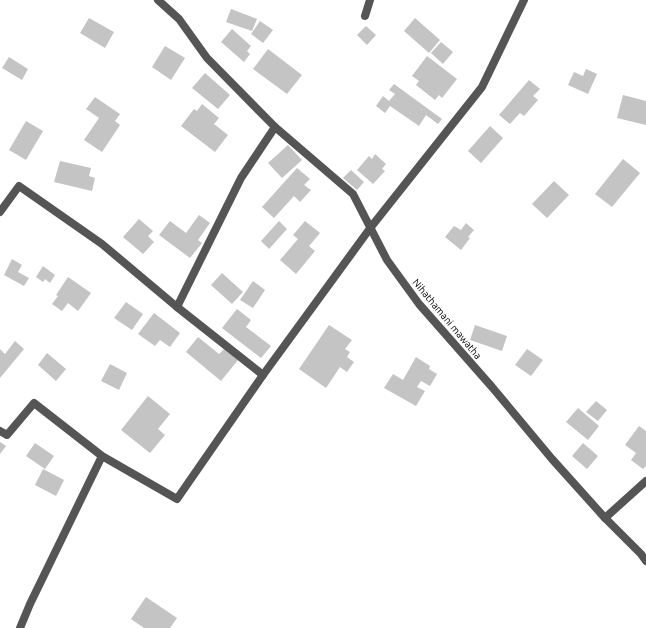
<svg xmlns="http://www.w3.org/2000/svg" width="646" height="628" font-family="Ubuntu,sans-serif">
  <rect width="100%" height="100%" fill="#fff"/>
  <!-- building -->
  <g fill="#c4c4c4">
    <path d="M 231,9 L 257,19 L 252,31 L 226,22 Z"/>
    <path d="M 89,18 L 114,32 L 105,48 L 80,33 Z"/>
    <path d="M 415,18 L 440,40 L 429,53 L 404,31 Z"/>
    <path d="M 260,21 L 273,30 L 263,43 L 251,34 Z"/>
    <path d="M 366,26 L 376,35 L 367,45 L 357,35 Z"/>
    <path d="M 232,29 L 251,46 L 247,51 L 250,54 L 244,62 L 221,42 Z"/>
    <path d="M 441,42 L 453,52 L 443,64 L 431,53 Z"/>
    <path d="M 165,46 L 185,58 L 171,80 L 152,67 Z"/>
    <path d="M 268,49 L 302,75 L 287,94 L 253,69 Z"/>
    <path d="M 427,56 L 457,79 L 442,98 L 439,95 L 435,100 L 416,85 L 419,81 L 412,76 Z"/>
    <path d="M 9,57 L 28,69 L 22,80 L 2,68 Z"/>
    <path d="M 586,69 L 597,74 L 588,94 L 568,85 L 574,72 L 583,76 Z"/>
    <path d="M 205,73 L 230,95 L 218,109 L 192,88 Z"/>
    <path d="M 529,80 L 540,89 L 533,96 L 538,100 L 524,116 L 520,113 L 510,124 L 499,115 Z"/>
    <path d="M 394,84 L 442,119 L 438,124 L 426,115 L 419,126 L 390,106 L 385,113 L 376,106 L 383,96 L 389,101 L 395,94 L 389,90 Z"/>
    <path d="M 623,95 L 646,101 L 646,125 L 617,118 Z"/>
    <path d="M 95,97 L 120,114 L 115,121 L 120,125 L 102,152 L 84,140 L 99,118 L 86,109 Z"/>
    <path d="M 202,104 L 219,118 L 214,124 L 228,135 L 215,152 L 181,126 L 194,109 L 197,111 Z"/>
    <path d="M 26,121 L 43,131 L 26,160 L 9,150 Z"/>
    <path d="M 490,126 L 503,138 L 481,163 L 468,151 Z"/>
    <path d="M 288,145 L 302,160 L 282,178 L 268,163 Z"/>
    <path d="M 375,154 L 386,164 L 382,169 L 385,171 L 373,184 L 357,170 L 369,156 L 372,159 Z"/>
    <path d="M 623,159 L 640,173 L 612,207 L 595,194 Z"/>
    <path d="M 60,161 L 91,168 L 89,176 L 95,178 L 92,191 L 54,182 Z"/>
    <path d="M 297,168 L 310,179 L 304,185 L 311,190 L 300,202 L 294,196 L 274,218 L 262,207 Z"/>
    <path d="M 351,170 L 364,182 L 357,190 L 343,178 Z"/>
    <path d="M 554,181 L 569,195 L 547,218 L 532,204 Z"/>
    <path d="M 199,215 L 210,223 L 198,240 L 202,243 L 190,258 L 159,235 L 170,221 L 186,233 Z"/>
    <path d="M 139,219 L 153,231 L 148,236 L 154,242 L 143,254 L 123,237 Z"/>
    <path d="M 279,221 L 287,229 L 269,249 L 261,241 Z"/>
    <path d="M 305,221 L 320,233 L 309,246 L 315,251 L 296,274 L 280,260 L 298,239 L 293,235 Z"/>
    <path d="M 466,223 L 474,230 L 468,237 L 470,238 L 461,250 L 445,237 L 454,226 L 461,230 Z"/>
    <path d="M 12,259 L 22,265 L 18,272 L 29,278 L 24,286 L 4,275 Z"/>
    <path d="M 43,266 L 55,275 L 50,283 L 45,279 L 43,282 L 36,277 Z"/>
    <path d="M 222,273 L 243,292 L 232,304 L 211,285 Z"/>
    <path d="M 68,277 L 91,293 L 78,311 L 68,303 L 62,311 L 52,304 L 58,296 L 56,295 Z"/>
    <path d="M 253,281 L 265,290 L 253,308 L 240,300 Z"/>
    <path d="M 126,302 L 143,314 L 132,330 L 114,318 Z"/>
    <path d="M 237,309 L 251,320 L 246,327 L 271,346 L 261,358 L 222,328 Z"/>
    <path d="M 154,313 L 180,333 L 170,347 L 160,340 L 155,346 L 138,334 Z"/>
    <path d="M 329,325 L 352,340 L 345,349 L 350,352 L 347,357 L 354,362 L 347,372 L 340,367 L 326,388 L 299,369 Z"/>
    <path d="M 475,325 L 507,336 L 502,351 L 470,340 Z"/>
    <path d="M 198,337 L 219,354 L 224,349 L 238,360 L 221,381 L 186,352 Z"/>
    <path d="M 15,341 L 24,349 L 0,378 L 0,349 L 5,354 Z"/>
    <path d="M 527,349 L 543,360 L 531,376 L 515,365 Z"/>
    <path d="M 47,353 L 66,369 L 56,381 L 38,365 Z"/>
    <path d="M 416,357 L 430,366 L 429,369 L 437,374 L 430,386 L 421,381 L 417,387 L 425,391 L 416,406 L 384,388 L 393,374 L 403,380 Z"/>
    <path d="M 110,364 L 127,373 L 119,390 L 101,381 Z"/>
    <path d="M 148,396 L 170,414 L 158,429 L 165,435 L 150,453 L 121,430 Z"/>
    <path d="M 596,401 L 607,410 L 598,421 L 586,412 Z"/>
    <path d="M 578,408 L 599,426 L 588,440 L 566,422 Z"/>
    <path d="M 639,426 L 646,431 L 646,466 L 643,469 L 631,460 L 636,453 L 625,445 Z"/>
    <path d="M 0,442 L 6,446 L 0,454 Z"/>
    <path d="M 35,443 L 54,456 L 45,469 L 26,456 Z"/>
    <path d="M 583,443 L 598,456 L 587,469 L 572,456 Z"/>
    <path d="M 43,469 L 64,480 L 56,496 L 35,485 Z"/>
    <path d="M 146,597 L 177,618 L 170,628 L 144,628 L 131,619 Z"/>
  </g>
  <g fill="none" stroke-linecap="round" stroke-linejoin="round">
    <!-- street -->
    <g stroke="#555" stroke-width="8">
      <path d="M 158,0 L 179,19 L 207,58 L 275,127 L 353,194 L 387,260 L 419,304 L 492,387 L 552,459 L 605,518 L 641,554 L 646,561"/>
      <path d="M 365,16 L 370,0"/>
      <path d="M 0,212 L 19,186 L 102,244 L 177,307 L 263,375"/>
      <path d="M 177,307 L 241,178 L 275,127"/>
      <path d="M 0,431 L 7,435 L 34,403 L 102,456 L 177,499 L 263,375 L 371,227 L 482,87 L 524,0"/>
      <path d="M 605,518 L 646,481"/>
      <path d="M 20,628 L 30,604 L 102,456"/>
    </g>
  </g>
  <g text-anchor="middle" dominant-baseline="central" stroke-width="3" stroke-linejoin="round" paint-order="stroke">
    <!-- street labels -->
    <g font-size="10" fill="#000" stroke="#fff">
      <text transform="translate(447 319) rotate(50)">Nihathamani mawatha</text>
    </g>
  </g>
</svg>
